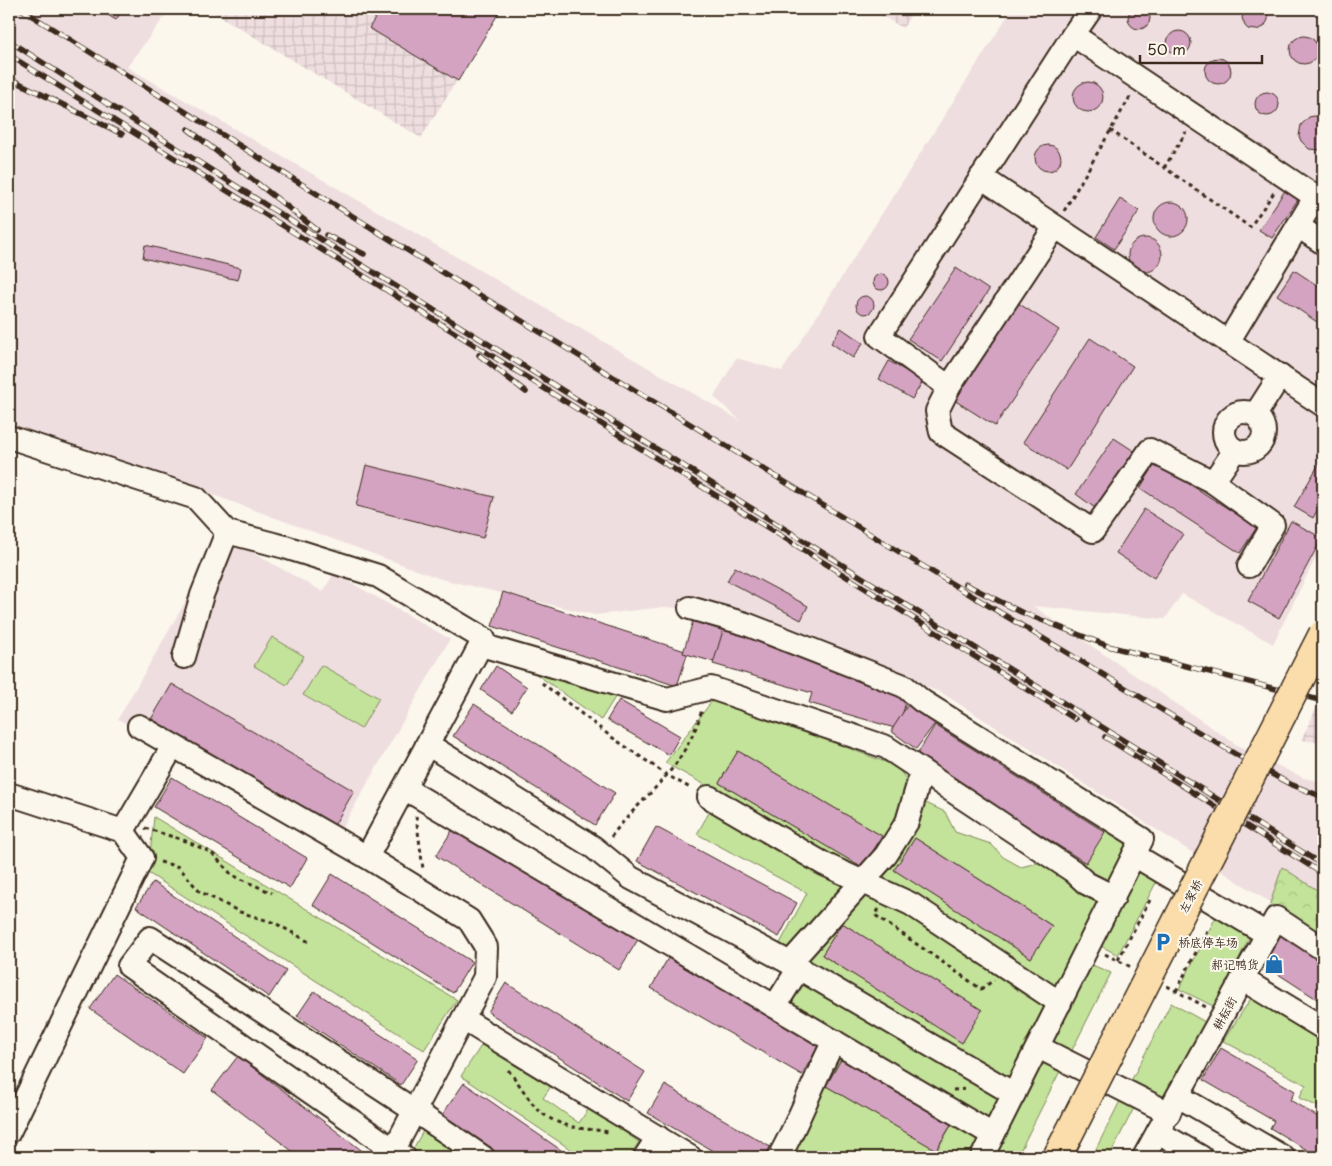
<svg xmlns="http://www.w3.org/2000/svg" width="1332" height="1166" font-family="'Playpen Sans','LXGW WenKai TC',sans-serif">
  <defs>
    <pattern id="industrial-grid" width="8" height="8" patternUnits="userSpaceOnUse" patternTransform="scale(1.25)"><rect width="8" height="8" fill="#efdedf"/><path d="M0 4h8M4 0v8" fill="none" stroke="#cebfbf"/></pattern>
    <pattern id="forest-crowns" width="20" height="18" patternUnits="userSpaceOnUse" patternTransform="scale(1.25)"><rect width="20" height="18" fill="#c3e29a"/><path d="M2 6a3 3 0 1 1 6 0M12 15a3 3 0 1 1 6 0" fill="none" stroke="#a8c284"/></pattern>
  </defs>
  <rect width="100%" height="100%" fill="#fbf7ec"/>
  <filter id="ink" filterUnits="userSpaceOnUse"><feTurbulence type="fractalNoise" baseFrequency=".02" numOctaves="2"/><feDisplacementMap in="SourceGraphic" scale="10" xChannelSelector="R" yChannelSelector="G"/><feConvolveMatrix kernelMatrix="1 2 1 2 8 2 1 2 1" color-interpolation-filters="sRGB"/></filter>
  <g filter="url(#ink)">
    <!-- built -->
    <g fill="#efdedf">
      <path d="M 9,9 L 170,9 L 127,67 L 741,421 L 714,397 L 736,358 L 782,371 L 1012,9 L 1323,9 L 1323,543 L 1273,644 L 1182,594 L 1165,619 L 1033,606 L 1243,749 L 1304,778 L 1323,782 L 1323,936 L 942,693 L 739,613 L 664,607 L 595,615 L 441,579 L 208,493 L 9,429 Z"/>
      <path d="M 223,536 L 323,592 L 334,573 L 450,639 L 334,842 L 118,719 Z"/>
    </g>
    <!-- industrial -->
    <g fill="url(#industrial-grid)">
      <path d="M 208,9 L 501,9 L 421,138 Z"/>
      <path d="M 870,9 L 914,9 L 903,28 Z"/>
      <path d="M 1323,694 L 1323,743 L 1301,740 Z"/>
    </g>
    <!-- green -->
    <g fill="#c3e29a" stroke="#7f865c" fill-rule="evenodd">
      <path d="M 272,637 L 304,656 L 287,685 L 254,666 Z"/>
      <path d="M 522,664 L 617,694 L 601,720 Z"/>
      <path d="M 321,665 L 379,698 L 361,729 L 303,695 Z"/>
      <path d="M 712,701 L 811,734 L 896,766 L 924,802 L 945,812 L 955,832 L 991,844 L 1003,857 L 1021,867 L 1041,862 L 1072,877 L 1109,824 L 1134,840 L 970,1157 L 792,1157 L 798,1145 L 846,1036 L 786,1003 L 807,959 L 778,947 L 807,893 L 697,834 L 720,793 L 665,763 ZM 738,751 L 882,836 L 864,868 L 719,783 ZM 915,838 L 1051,925 L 1031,958 L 895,870 ZM 842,923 L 982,1010 L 962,1042 L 822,955 ZM 843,1057 L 954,1121 L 937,1150 L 826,1086 Z"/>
      <path d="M 154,817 L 457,1000 L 424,1050 L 148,873 Z"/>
      <path d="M 1142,864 L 1160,875 L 1118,955 L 1099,945 Z"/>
      <path d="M 1219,911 L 1253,930 L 1215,1007 L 1179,989 Z"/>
      <path d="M 1090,964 L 1111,973 L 1070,1054 L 1051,1045 Z"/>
      <path d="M 1252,997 L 1323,1043 L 1323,1109 L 1299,1098 L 1306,1085 L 1223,1041 Z"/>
      <path d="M 1171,1003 L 1207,1023 L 1167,1103 L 1129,1085 Z"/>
      <path d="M 485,1040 L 552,1085 L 543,1098 L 579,1123 L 589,1108 L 639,1142 L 629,1157 L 582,1157 L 461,1076 Z"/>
      <path d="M 1048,1062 L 1061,1069 L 1017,1157 L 993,1157 L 1038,1067 Z"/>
      <path d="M 1123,1095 L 1137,1102 L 1109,1157 L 1092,1157 Z"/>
      <path d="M 424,1129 L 465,1157 L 426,1157 L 413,1149 Z"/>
    </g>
    <!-- forest -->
    <path fill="url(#forest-crowns)" stroke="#7f865c" d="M 1282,867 L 1323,894 L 1323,937 L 1270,904 Z"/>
    <!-- building -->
    <g fill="#d4a3c1" stroke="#3b2a1e">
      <circle cx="1139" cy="18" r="11"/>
      <path d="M 98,9 L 123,9 L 116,20 Z"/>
      <path d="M 381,9 L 501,9 L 458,81 L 369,28 Z"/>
      <path d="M 1245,9 L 1265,9 L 1268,16 L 1268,20 L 1264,27 L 1256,30 L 1248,29 L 1245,26 L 1242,18 Z"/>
      <circle cx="1179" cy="43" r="12"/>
      <circle cx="1304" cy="50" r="14"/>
      <circle cx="1218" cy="71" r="13"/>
      <circle cx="1088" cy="97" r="15"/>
      <circle cx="1267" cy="104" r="12"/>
      <path d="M 1314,116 L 1323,118 L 1323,149 L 1320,150 L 1309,149 L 1301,141 L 1299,136 L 1301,125 L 1309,117 Z"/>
      <circle cx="1048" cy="158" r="13"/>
      <path d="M 1286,189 L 1299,198 L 1272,238 L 1259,230 Z"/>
      <path d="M 1120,199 L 1139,211 L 1114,249 L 1096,237 Z"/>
      <circle cx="1171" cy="219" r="17"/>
      <circle cx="1145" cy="255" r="17"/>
      <path d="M 145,245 L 241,268 L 238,280 L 143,258 Z"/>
      <path d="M 956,268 L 989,290 L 942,361 L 908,339 Z"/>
      <path d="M 1294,270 L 1323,289 L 1323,326 L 1277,295 Z"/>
      <circle cx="881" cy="282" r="8"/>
      <circle cx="865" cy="305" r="9"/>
      <path d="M 1018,303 L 1059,330 L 995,426 L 954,400 Z"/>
      <path d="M 841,328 L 863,343 L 853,358 L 831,343 Z"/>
      <path d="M 1090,338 L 1133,366 L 1067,470 L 1023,442 Z"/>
      <path d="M 889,361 L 923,381 L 912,399 L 879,379 Z"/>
      <path d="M 1114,438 L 1134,451 L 1095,508 L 1076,494 Z"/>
      <path d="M 1323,457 L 1323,500 L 1313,518 L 1294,507 Z"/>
      <path d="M 1156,463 L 1257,527 L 1240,553 L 1140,488 Z"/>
      <path d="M 366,465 L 494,497 L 483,538 L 356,506 Z"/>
      <path d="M 1144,509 L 1183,534 L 1154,578 L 1116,553 Z"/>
      <path d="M 1291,521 L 1322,538 L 1279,618 L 1248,601 Z"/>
      <path d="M 735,567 L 808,606 L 801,620 L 727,581 Z"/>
      <path d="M 503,592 L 688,652 L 677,686 L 492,626 Z"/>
      <path d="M 693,621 L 725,631 L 714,662 L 683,653 Z"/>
      <path d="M 724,627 L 823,656 L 820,666 L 909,692 L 898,729 L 809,703 L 812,693 L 713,664 Z"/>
      <path d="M 496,666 L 527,687 L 512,711 L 481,690 Z"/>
      <path d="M 172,684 L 354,791 L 332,829 L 150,721 Z"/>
      <path d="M 619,700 L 680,736 L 669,755 L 607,720 Z"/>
      <path d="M 909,703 L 936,722 L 916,749 L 891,731 Z"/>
      <path d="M 474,704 L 615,793 L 595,825 L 453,736 Z"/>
      <path d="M 935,725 L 1105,832 L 1086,863 L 916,756 Z"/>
      <path d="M 738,751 L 882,836 L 863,868 L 719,783 Z"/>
      <path d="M 172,777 L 307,858 L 290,888 L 154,807 Z"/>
      <path d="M 456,824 L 639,938 L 619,970 L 436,856 Z"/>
      <path d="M 656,827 L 797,903 L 779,937 L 637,861 Z"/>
      <path d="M 915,838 L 1052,926 L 1031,958 L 894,870 Z"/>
      <path d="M 332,874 L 472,962 L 453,993 L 313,905 Z"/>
      <path d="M 153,882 L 286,971 L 269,997 L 136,907 Z"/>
      <path d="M 842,923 L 982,1010 L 962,1043 L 822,955 Z"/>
      <path d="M 1280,933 L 1323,960 L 1323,1003 L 1261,963 Z"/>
      <path d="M 668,958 L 819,1045 L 802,1075 L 651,988 Z"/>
      <path d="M 114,974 L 208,1038 L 183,1074 L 90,1009 Z"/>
      <path d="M 506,983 L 645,1072 L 627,1101 L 488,1012 Z"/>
      <path d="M 314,991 L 418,1059 L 401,1085 L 297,1016 Z"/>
      <path d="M 1221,1048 L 1295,1091 L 1290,1100 L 1323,1120 L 1323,1157 L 1319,1157 L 1270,1128 L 1274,1121 L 1203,1080 Z"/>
      <path d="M 238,1056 L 369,1156 L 368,1157 L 300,1157 L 212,1090 Z"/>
      <path d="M 843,1056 L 954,1120 L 936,1150 L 826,1086 Z"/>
      <path d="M 464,1083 L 571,1157 L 503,1157 L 442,1115 Z"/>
      <path d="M 665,1085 L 772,1148 L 766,1157 L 723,1157 L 648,1113 Z"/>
    </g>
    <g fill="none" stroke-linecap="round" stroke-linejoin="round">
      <!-- minor casing -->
      <g stroke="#3b2a1e" stroke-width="26">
        <g id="minor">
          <path d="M 1091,9 L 1073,35 L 1323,202"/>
          <path d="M 981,177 L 1323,405"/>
          <path d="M 1298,226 L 1323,243"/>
          <path d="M 1055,227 L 949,387 L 879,336 L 1073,35"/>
          <path d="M 1228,342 L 1316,196"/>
          <path d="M 949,387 L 937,411 L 941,432 L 1093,531 L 1150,450 L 1213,482 L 1235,450"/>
          <circle cx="1244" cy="432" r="20"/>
          <path d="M 1255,415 L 1280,376"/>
          <path d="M 9,437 L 196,498 L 227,532"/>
          <path d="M 1213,482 L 1273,525 L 1249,566"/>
          <path d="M 690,608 L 746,624 L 904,686 L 922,701 L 1142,839 L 982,1157"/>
          <path d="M 481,645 L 667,699 L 711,688 L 886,747 L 1073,871 L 1086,883 L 1114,897"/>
          <path d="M 184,657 L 202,595 L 227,532 L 285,547 L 378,576 L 484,639 L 367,857 L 469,920 L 486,947 L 485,977 L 390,1157"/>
          <path d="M 139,726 L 367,857"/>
          <path d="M 427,744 L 593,847 L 631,878 L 790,963 L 1014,1094"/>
          <path d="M 404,788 L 993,1135"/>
          <path d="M 9,794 L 123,831 L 142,858 L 9,1132"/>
          <path d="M 709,797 L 824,864 L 911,904 L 1060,1003"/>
          <path d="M 123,831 L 173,746"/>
          <path d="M 1134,855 L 1267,934"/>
          <path d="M 790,963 L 886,855 L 907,822 L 922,771"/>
          <path d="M 1242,979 L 1323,1028"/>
          <path d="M 775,1006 L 799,968"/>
          <path d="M 463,1019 L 690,1157"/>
          <path d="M 1038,1047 L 1169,1113"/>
          <path d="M 1178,1096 L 1283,1157"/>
          <path d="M 1158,1132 L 1201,1157"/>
          <path d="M 404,1157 L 129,966 L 150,938 L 415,1111 L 483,1157"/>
          <path d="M 645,1157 L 658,1137"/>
          <path d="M 779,1157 C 800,1120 814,1079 834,1041"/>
          <path d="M 1144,1157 L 1276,918 L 1323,949"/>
        </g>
      </g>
      <!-- path -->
      <g stroke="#3b2a1e" stroke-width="3" stroke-dasharray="4 4" stroke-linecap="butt">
        <path d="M 1110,130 L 1250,227 L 1275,191"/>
        <path d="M 1164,168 L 1186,132"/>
        <path d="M 1064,211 L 1131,95"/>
        <path d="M 542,683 L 610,736 L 667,775 L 692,789"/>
        <path d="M 416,816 L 423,869"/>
        <path d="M 145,828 L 186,841 L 212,853 L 232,875 L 272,893"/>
        <path d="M 611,837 C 627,815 647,798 665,777 C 680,761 697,731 702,709"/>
        <path d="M 160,862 L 179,867 L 199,891 L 240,912 L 275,923 L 311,943"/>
        <path d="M 879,909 L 875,915 L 981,989 L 994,980"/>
        <path d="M 1105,954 L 1131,967"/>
        <path d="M 1118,960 L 1151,898"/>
        <path d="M 1167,986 L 1206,1007"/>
        <path d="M 1176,991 L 1209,927"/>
        <path d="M 508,1070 C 531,1097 532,1117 573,1127 C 586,1130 599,1129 611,1133"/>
        <path d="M 953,1090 L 967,1089"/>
      </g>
      <!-- minor -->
      <use href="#minor" stroke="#fbf7ec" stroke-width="22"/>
      <!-- rail casing -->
      <g stroke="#3b2a1e" stroke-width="5.5">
        <g id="rail">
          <path d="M 21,9 L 447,275 L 891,547 L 1237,755 L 1290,784 L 1323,797"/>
          <path d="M 9,41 L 269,207 L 1323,865"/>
          <path d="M 9,55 L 1075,719"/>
          <path d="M 9,78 L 122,134"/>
          <path d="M 188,129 L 317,230"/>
          <path d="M 326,235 L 364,254"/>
          <path d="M 479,355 L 526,392"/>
          <path d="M 965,584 L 1021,612 L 1108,646 L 1323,701"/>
          <path d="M 1105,737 L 1323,874"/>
        </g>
      </g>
      <!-- rail -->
      <use href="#rail" stroke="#fbf7ec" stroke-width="4" stroke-dasharray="11" stroke-linecap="butt"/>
      <!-- major-bridge casing -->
      <g stroke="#3b2a1e" stroke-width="31" stroke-linecap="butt">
        <path id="major-bridge" d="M 1057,1157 L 1323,634"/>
      </g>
      <!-- major-bridge -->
      <use href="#major-bridge" stroke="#fbddab" stroke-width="28"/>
    </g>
  </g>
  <!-- icons -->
  <defs>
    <g id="parking-bare" transform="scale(1.5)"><path d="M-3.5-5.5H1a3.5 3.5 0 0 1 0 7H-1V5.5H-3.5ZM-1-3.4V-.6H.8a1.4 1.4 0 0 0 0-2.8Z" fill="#1f6fb2" stroke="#fbf7ec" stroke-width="2.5" paint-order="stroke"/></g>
    <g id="shop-bare" transform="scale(1.5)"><path d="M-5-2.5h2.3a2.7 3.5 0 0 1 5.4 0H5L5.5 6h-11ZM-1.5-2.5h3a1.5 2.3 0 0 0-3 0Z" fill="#1f6fb2" stroke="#fbf7ec" stroke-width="2.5" paint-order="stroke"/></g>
  </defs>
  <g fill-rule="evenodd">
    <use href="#parking-bare" x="1163" y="942"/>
    <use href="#shop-bare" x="1274" y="964"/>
  </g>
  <g text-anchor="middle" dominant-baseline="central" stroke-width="4" stroke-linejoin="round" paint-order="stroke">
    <!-- street labels -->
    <g font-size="12" fill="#3b2a1e" stroke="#fbf7ec">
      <text transform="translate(1190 896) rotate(-63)">左家桥</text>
      <text transform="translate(1224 1013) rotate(-61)">耕耘街</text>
    </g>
    <!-- poi labels -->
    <g font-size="12" fill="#3b2a1e" stroke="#fbf7ec" text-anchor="start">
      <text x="1178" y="942">桥底停车场</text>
      <text x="1259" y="964" text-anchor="end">郝记鸭货</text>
    </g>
  </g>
  <!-- margin -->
  <rect width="1332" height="1166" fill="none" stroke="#fbf7ec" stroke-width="30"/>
  <rect x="15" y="15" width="1302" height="1136" fill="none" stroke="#3b2a1e" stroke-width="2" filter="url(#ink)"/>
  <!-- scale -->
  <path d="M1140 55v8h122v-8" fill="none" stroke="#3b2a1e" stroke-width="2.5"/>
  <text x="1147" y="55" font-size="15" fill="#3b2a1e" stroke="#fbf7ec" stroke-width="4" paint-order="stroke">50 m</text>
</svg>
